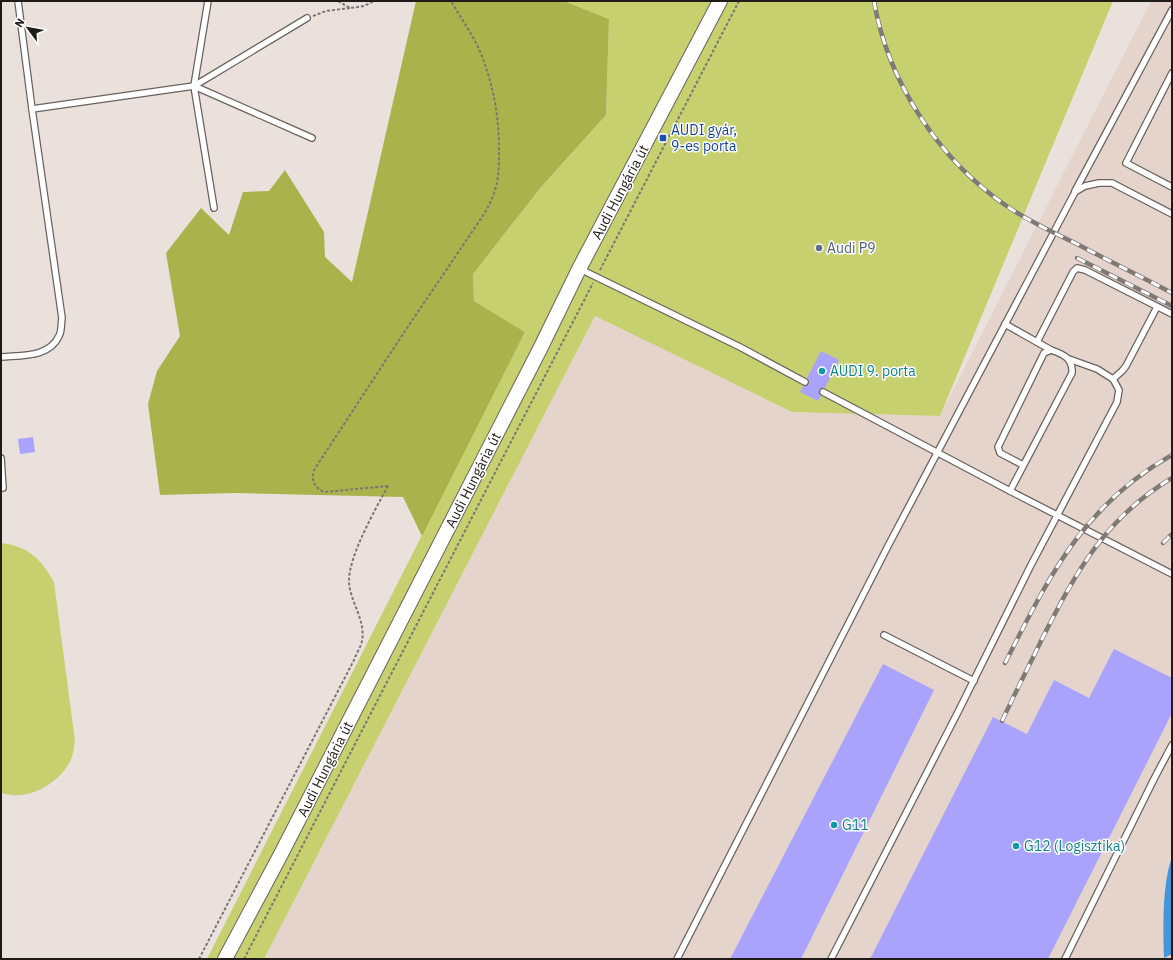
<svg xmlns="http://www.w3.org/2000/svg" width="1173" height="960" font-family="'IBM Plex Sans',sans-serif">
  <rect width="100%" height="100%" fill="#eae1dc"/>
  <!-- built -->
  <path fill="#e4d4cc" d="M 1151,1 L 1172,1 L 1172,959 L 264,959 L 595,316 L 792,412 L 940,416 Z"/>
  <!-- green -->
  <g fill="#c6d06f">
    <path d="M 564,1 L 1113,1 L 940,416 L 792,412 L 595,316 L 264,959 L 207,959 L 525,332 L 474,301 L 473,274 L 542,186 L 606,115 L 609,19 Z"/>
    <path d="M 1,543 C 28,546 41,559 54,582 L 75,741 C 74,745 74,749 73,753 C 68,775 41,794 20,795 C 14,796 7,794 1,793 Z"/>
  </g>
  <!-- forest -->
  <path fill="#a9b34b" d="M 416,1 L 564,1 L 609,19 L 606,115 L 542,186 L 473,274 L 474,301 L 525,332 L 422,536 L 403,497 L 234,493 L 160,495 L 148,404 L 157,371 L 180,336 L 166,253 L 201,208 L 229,235 L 243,192 L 269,191 L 285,170 L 324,232 L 325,257 L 352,282 Z"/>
  <!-- water -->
  <path fill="#4496d9" d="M 1172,857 L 1172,954 L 1164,958 C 1163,928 1162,885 1172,857 Z"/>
  <!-- building -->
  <g fill="#a9a3fd">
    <path d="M 821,351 L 839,360 L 825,388 L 821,388 L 819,390 L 821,396 L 818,401 L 800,392 L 803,386 L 807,386 L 809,384 L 809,380 L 807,378 Z"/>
    <path d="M 33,437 L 35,452 L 20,454 L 18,439 Z"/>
    <path d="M 1114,649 L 1172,678 L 1172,713 L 1048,959 L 870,959 L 993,717 L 1027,734 L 1054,680 L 1089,698 Z"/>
    <path d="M 883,664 L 934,690 L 801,959 L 730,959 Z"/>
  </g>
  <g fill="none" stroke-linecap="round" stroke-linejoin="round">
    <!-- service casing -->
    <g stroke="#6a625e" stroke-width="8">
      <g id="service">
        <path d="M 1172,73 L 1126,163 L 1172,187"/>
        <path d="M 194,86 L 307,18"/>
        <path d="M 194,86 L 312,138"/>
        <path d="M 194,86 L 208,1"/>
        <path d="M 32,109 L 194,86 L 214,208"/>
        <path d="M 1075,191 L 1172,10"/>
        <path d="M 580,269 L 740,347 L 805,382"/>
        <path d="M 1005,324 L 1051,350"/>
        <path d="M 1037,342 L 1073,272 L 1077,268 L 1085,270 L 1172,314"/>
        <path d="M 1,357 C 21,355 49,358 59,336 C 62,331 61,323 62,318 L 32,109 L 18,1"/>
        <path d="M 1113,379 L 1122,371 L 1126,366 L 1157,307"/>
        <path d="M 823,392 L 1010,491 L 1172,574"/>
        <path d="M 1,458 L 3,488 L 1,488"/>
        <path d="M 1010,491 L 1072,373 C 1073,358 1063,354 1051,350 L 1044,353 L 998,447 L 1000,453 L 1023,465"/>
        <path d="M 884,635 L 974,681"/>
        <path d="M 677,959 L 888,546 L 1075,192 L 1085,186 L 1099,183 L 1112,183 L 1172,214"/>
        <path d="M 831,959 L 959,710 L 1031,565 L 1117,402 L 1119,390 L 1113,379 L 1097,369 L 1069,359"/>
        <path d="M 1065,959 L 1154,779 L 1172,745"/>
      </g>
    </g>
    <!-- tertiary casing -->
    <g stroke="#6a625e" stroke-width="16">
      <path id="tertiary" d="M 225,959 L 280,856 L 541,347 L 579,269 L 720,1"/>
    </g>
    <!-- path -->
    <g stroke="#7c7673" stroke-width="2" stroke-dasharray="3 2" stroke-linecap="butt">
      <path d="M 338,1 L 350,8 L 364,6 L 374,1"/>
      <path d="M 313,16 L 326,11 L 350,8"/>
      <path d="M 600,270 L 739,1"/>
      <path d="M 388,486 L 324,492 C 314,487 311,481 314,470 L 405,331 L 480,220 C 486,211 491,203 494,193 C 499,179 499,165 499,150 C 499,115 493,82 479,49 C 471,32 460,17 451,1"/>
      <path d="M 199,959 L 354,660 C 356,654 361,647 362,641 C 366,620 350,602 349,582 C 348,557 376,508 388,486"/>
      <path d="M 244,959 L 593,283"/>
    </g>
    <!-- service -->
    <use href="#service" stroke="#fff" stroke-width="5.5"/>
    <!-- tertiary -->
    <use href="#tertiary" stroke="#fff" stroke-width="14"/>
    <!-- rail casing -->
    <g stroke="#807a77" stroke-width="4.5">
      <g id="rail">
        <path d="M 874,1 C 888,83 940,161 1008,207 C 1029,221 1052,232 1075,243 C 1107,260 1140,276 1172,293"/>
        <path d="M 1077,258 L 1172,306"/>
        <path d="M 1163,543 L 1172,534"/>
        <path d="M 1005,663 C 1049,577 1083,505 1172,455"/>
        <path d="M 1002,721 C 1015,693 1029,666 1042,639 C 1076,572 1105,518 1172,478"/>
      </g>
    </g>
    <!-- rail -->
    <use href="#rail" stroke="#fff" stroke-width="3" stroke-dasharray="9" stroke-linecap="butt"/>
  </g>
  <!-- markers -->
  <rect fill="#1a4fb4" stroke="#fff" stroke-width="1.5" x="659" y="134" width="8" height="8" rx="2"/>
  <circle fill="#5c6f8a" stroke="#fff" stroke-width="1.5" cx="819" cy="248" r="4"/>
  <g fill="#0f9aa8" stroke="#fff" stroke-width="1.5">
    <circle cx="822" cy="371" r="4"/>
    <circle cx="834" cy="825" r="4"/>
    <circle cx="1016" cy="846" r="4"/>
  </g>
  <g text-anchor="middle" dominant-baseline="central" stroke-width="3" stroke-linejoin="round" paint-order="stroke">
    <!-- transit labels -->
    <g font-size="14" fill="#164399" stroke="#fff" text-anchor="start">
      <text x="671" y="130">AUDI gyár,<tspan x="671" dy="16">9-es porta</tspan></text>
    </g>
    <!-- street labels -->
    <g font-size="14" fill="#1e1b19" stroke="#fff">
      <text transform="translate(620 192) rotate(-62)">Audi Hungária út</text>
      <text transform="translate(473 480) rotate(-63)">Audi Hungária út</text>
      <text transform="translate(325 769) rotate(-63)">Audi Hungária út</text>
    </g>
    <!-- service labels -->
    <g font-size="14" fill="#4e5e75" stroke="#fff" text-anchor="start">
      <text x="827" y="248">Audi P9</text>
    </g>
    <!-- culture labels -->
    <g font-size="14" fill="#0d838f" stroke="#fff" text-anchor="start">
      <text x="830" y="371">AUDI 9. porta</text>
      <text x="842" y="825">G11</text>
      <text x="1024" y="846">G12 (Logisztika)</text>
    </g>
  </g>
  <!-- border -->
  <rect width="1173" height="960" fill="none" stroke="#1e1b19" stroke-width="4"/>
  <!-- north arrow -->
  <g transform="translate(28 28) rotate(302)" stroke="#ffffff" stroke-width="3" paint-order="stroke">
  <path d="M0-3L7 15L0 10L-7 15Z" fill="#1e1b19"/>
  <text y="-6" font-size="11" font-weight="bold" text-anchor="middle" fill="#1e1b19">N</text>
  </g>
</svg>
